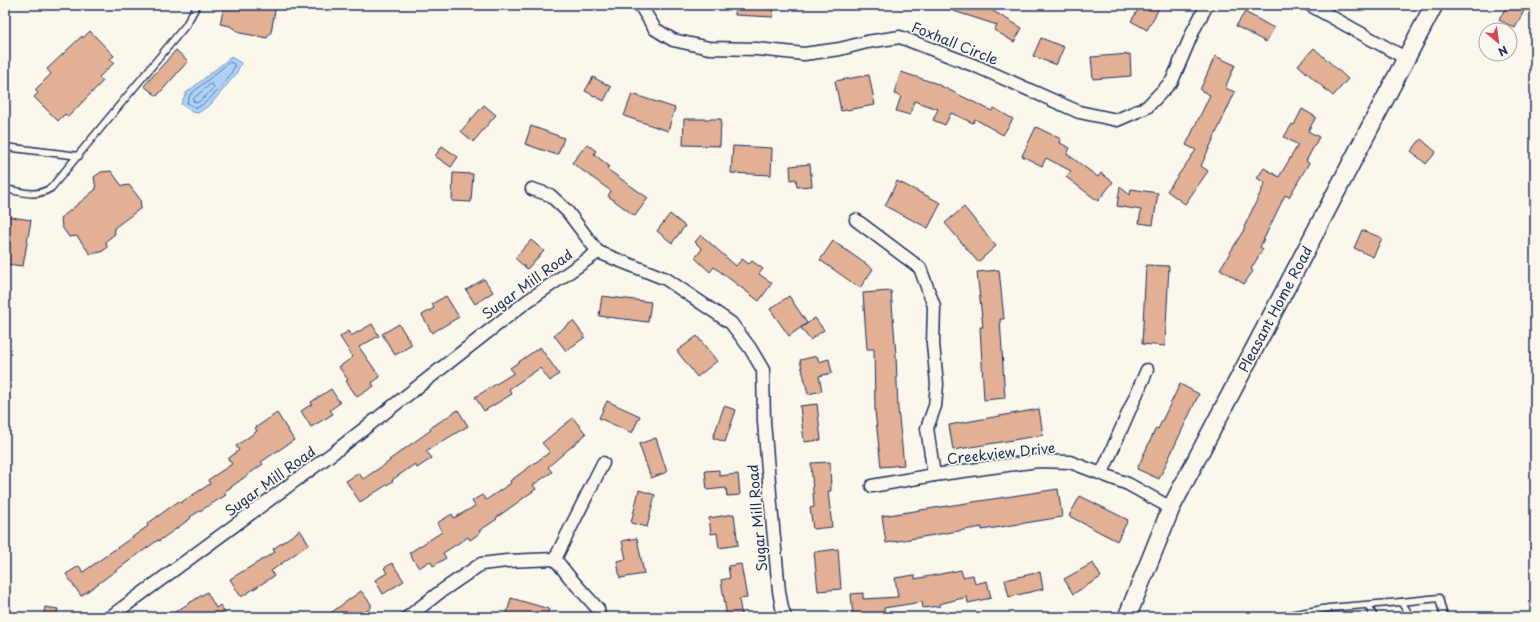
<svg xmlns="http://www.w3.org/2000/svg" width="1540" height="622" font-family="'Playpen Sans',sans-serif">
  <rect width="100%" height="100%" fill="#fbf7ec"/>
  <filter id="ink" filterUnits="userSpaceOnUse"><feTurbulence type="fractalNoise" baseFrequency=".025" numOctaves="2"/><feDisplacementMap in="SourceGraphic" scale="8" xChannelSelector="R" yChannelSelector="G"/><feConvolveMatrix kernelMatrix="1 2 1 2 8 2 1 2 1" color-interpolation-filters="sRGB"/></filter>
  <g filter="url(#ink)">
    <!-- water -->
    <path fill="#afd3f8" stroke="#7491ba" d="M 231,57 L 241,63 L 236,74 L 211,104 L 198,113 L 192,112 L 181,104 L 186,93 Z"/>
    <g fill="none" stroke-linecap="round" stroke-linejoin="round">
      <!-- shore -->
      <g stroke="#56719c" stroke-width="1">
        <path d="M 230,62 L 235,65 C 230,79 210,101 197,108 L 187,103 L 190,95 Z"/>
        <path d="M 211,84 L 213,85 L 214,87 L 205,97 L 197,103 L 193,101 L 194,98 Z"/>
      </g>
    </g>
    <!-- building -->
    <g fill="#e2b094" stroke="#1b2f5e">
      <path d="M 229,5 L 276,5 L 271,32 L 267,38 L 240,33 L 230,26 L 220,24 L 224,6 L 229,7 Z"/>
      <path d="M 735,5 L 774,5 L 773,17 L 735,15 Z"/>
      <path d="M 941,5 L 989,5 L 988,8 L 1022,28 L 1014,42 L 994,30 L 997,25 L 941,7 Z"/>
      <path d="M 1141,5 L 1161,5 L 1147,30 L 1131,21 Z"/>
      <path d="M 1507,5 L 1527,5 L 1515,28 L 1499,20 Z"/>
      <path d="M 1245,12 L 1274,28 L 1266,42 L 1236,26 Z"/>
      <path d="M 90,31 L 114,56 L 110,59 L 114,63 L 99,77 L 103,81 L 68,117 L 65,114 L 58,121 L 34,97 L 38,93 L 35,90 L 51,74 L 47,69 L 82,36 L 83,38 Z"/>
      <path d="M 1041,38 L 1064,47 L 1056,65 L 1033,56 Z"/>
      <path d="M 1314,48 L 1348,79 L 1333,96 L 1298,65 Z"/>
      <path d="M 176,50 L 188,61 L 157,96 L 144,86 Z"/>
      <path d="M 1130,54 L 1131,76 L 1093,79 L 1091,57 Z"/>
      <path d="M 1215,56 L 1235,65 L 1225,88 L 1235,92 L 1201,166 L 1208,171 L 1185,204 L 1167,191 L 1196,150 L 1186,145 L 1210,95 L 1200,90 Z"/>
      <path d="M 901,72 L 935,83 L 992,111 L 994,108 L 1013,119 L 1003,135 L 975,119 L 973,123 L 951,113 L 945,125 L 933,120 L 938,109 L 914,101 L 910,115 L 896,111 L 901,96 L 894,94 Z"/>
      <path d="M 869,75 L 875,105 L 841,111 L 835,81 Z"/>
      <path d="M 593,77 L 611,87 L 604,101 L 585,91 Z"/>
      <path d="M 632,94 L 675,108 L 668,131 L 624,116 Z"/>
      <path d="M 484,105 L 496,115 L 473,142 L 461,131 Z"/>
      <path d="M 1302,109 L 1316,117 L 1308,131 L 1319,137 L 1306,161 L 1309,163 L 1289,197 L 1285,195 L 1260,247 L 1263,249 L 1251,269 L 1253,271 L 1244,284 L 1220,269 L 1245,228 L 1244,227 L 1265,183 L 1257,178 L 1264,168 L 1279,177 L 1298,145 L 1284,137 L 1292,124 L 1294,125 Z"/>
      <path d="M 684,119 L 721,119 L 720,146 L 683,145 Z"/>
      <path d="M 531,126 L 564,138 L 558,154 L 554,154 L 525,144 Z"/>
      <path d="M 1036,127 L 1061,139 L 1060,143 L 1070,148 L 1067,154 L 1098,177 L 1101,173 L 1113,182 L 1098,201 L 1066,177 L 1071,171 L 1046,158 L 1042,166 L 1022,156 Z"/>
      <path d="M 1421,139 L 1436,152 L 1426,164 L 1411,151 Z"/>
      <path d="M 587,144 L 596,151 L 594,154 L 609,166 L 607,169 L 648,198 L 635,216 L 608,196 L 611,191 L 572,163 Z"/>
      <path d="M 442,146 L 458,157 L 451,167 L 435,156 Z"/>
      <path d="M 733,146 L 772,148 L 771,175 L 731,173 Z"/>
      <path d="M 810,164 L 812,186 L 797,187 L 796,179 L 791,180 L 790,166 Z"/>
      <path d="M 111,171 L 122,186 L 129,185 L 140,199 L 141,208 L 114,228 L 115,234 L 106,241 L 107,248 L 101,252 L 90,254 L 77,236 L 69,237 L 62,227 L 61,218 L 96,189 L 94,177 L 101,172 Z"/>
      <path d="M 453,173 L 473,174 L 471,202 L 452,201 Z"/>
      <path d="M 897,181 L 941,203 L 928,228 L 885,206 Z"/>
      <path d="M 1120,187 L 1130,195 L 1131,189 L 1158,193 L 1153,225 L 1139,223 L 1141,210 L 1117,206 Z"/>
      <path d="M 964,207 L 996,246 L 978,262 L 945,223 Z"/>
      <path d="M 670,214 L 685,226 L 672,243 L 657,231 Z"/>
      <path d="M 5,216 L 31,220 L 23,266 L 5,264 Z"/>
      <path d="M 1362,230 L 1382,238 L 1373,257 L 1354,248 Z"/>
      <path d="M 701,235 L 736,266 L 742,259 L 749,264 L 752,261 L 763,269 L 759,274 L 772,283 L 759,301 L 714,267 L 710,272 L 695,258 L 702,249 L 695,242 Z"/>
      <path d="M 531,240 L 544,251 L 527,269 L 515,258 Z"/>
      <path d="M 833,241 L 873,269 L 860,288 L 820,260 Z"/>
      <path d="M 1146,265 L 1169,266 L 1165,346 L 1142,344 Z"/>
      <path d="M 999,270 L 1004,319 L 1000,319 L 1005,398 L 984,400 L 980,327 L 983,327 L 977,272 Z"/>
      <path d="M 484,279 L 493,292 L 475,304 L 466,290 Z"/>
      <path d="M 891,291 L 896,355 L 898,409 L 904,465 L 881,467 L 875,411 L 874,349 L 867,349 L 863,293 Z"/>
      <path d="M 446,296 L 459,317 L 432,333 L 422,315 L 434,308 L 432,304 Z"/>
      <path d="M 602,296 L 651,302 L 648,322 L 599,316 Z"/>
      <path d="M 789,296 L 807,323 L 789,336 L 770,309 Z"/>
      <path d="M 815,318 L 824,330 L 810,340 L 801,328 Z"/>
      <path d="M 573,321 L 585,337 L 566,351 L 554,335 Z"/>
      <path d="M 372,324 L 379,336 L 359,347 L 380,377 L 372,383 L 374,386 L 357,397 L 346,381 L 348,380 L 339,367 L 353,357 L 340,337 L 348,331 L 351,336 Z"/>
      <path d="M 399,324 L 412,345 L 395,355 L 382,334 Z"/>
      <path d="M 697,336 L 717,361 L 697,377 L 677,351 Z"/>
      <path d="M 540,347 L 559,374 L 550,381 L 540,368 L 509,389 L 512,394 L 484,411 L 475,397 L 514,373 L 510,368 Z"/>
      <path d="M 817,356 L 819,362 L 829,359 L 832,373 L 819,376 L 822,391 L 808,394 L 800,360 Z"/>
      <path d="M 1180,384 L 1199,394 L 1159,479 L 1137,469 L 1156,428 L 1158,429 Z"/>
      <path d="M 331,389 L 340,403 L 330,410 L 333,414 L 311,427 L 301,411 L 312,404 L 311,402 Z"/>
      <path d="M 607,401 L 640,416 L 632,433 L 599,418 Z"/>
      <path d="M 817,404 L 821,440 L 804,442 L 800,406 Z"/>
      <path d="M 724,406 L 736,410 L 725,442 L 713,438 Z"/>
      <path d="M 1039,409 L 1043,435 L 953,450 L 949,425 Z"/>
      <path d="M 458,410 L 468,426 L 426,451 L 432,458 L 417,468 L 415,464 L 392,480 L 393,481 L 360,502 L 346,481 L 359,473 L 363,479 L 390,461 L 389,460 L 431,430 L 430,428 Z"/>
      <path d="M 277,413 L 294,440 L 261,462 L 263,464 L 224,492 L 226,495 L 190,517 L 191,518 L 159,541 L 158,540 L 81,596 L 66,574 L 79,566 L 83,572 L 148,526 L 147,524 L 179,501 L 180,503 L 210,484 L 208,480 L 232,464 L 228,459 L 239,450 L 236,446 L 257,431 L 255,428 Z"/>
      <path d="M 573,418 L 586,434 L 548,467 L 552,472 L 533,485 L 536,489 L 496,518 L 497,519 L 479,531 L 480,533 L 470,540 L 468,537 L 443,553 L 446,558 L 433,566 L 430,561 L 419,568 L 409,553 L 442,532 L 437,523 L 452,514 L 454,518 L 475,506 L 472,501 L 482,495 L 486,500 L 511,483 L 510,481 L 550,452 L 542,443 Z"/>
      <path d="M 656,438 L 667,472 L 651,478 L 639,444 Z"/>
      <path d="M 830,462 L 831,491 L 828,491 L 832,527 L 813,529 L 810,508 L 814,507 L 811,463 Z"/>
      <path d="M 719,470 L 719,476 L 738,474 L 740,495 L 727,496 L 726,488 L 707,490 L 705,471 Z"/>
      <path d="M 1058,489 L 1062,517 L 982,530 L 982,527 L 886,543 L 882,516 Z"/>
      <path d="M 639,490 L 655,495 L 647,527 L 631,523 Z"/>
      <path d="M 1080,496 L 1128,520 L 1117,541 L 1069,516 Z"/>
      <path d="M 734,514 L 738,545 L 719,548 L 717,533 L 711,534 L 709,518 Z"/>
      <path d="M 300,530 L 309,544 L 271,571 L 274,576 L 241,597 L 230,579 L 275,552 L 273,549 Z"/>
      <path d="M 637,538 L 644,574 L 620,578 L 617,561 L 626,559 L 622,541 Z"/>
      <path d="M 838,549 L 841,589 L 818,591 L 814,552 Z"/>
      <path d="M 392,563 L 404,581 L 383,594 L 375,580 L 387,573 L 384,568 Z"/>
      <path d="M 1093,563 L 1101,577 L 1073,594 L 1064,579 Z"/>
      <path d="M 741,564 L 747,598 L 739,599 L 742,617 L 727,617 L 721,580 L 730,578 L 728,566 Z"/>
      <path d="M 961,570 L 963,577 L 973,575 L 975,584 L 987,581 L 991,598 L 968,603 L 967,597 L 939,604 L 940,606 L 923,608 L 922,602 L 884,608 L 885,617 L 853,617 L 851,594 L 863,593 L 863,599 L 898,597 L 895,578 L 915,575 L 915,579 Z"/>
      <path d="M 1040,572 L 1043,589 L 1009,597 L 1005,580 Z"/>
      <path d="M 361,591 L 371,604 L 371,608 L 358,617 L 325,617 Z"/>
      <path d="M 207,592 L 216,608 L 220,605 L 227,617 L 167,617 Z"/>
      <path d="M 511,598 L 549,609 L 546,617 L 506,617 Z"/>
      <path d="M 45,607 L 58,609 L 56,617 L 43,617 Z"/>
    </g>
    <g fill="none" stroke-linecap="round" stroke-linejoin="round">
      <!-- service casing -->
      <g stroke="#1b2f5e" stroke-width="9">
        <g id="service">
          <path d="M 5,147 L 79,156"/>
          <path d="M 5,189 C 24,192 34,198 51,188 L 186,25 L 197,5"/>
          <path d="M 1401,602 L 1439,598 L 1444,617"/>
          <path d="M 1368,605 L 1374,617"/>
          <path d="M 1278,617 L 1329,608 L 1401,602 L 1411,617"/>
        </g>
      </g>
      <!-- minor casing -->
      <g stroke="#1b2f5e" stroke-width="15">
        <g id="minor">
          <path d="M 640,5 L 655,29 L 673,40 L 709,48 L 757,49 L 804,54 L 840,49 L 867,42 L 900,37 L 978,67 L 1079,112 L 1117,120 L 1147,107 L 1172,81 L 1194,29 L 1207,5"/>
          <path d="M 1310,5 L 1407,59"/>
          <path d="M 532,189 L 550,195 L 567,211 L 598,252"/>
          <path d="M 856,220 L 920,268 L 934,306 L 933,344 L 937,384 L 935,406 L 927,428 L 934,475"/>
          <path d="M 1102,473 L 1147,370"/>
          <path d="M 872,486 L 934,475 L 1038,461 L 1070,462 L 1128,484 L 1171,508"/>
          <path d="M 555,559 L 603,463"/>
          <path d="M 555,559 L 571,579 L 598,609 L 599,617"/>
          <path d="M 110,617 L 337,450 L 526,302 L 598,252 L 666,279 L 731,323 L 750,348 L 763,370 L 764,422 L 772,517 L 779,591 L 782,608 L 785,617"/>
          <path d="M 408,617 L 440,592 L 481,564 L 507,561 L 555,559"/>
        </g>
      </g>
      <!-- secondary casing -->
      <g stroke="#1b2f5e" stroke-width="20">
        <path id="secondary" d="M 1127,617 L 1171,508 L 1434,5"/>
      </g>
      <!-- service -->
      <use href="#service" stroke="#fbf7ec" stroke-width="6"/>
      <!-- minor -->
      <use href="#minor" stroke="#fbf7ec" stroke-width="12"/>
      <!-- secondary -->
      <use href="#secondary" stroke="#fbf7ec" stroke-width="17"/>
    </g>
  </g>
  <g text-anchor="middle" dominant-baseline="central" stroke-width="3.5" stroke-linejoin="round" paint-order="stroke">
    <!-- street labels -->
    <g font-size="14" fill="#1b2f5e" stroke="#fbf7ec">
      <text transform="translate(955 43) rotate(22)">Foxhall Circle</text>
      <text transform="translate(527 284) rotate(-36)">Sugar Mill Road</text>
      <text transform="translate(1275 309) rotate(-62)">Pleasant Home Road</text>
      <text transform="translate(1001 453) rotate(-6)">Creekview Drive</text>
      <text transform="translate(270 481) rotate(-36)">Sugar Mill Road</text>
      <text transform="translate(757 518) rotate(-95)">Sugar Mill Road</text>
    </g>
  </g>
  <!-- margin -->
  <rect width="1540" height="622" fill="none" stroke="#fbf7ec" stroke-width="20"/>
  <rect x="10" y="10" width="1520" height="602" fill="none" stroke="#1b2f5e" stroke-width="1.5" filter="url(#ink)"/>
  <!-- north arrow -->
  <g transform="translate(1498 42) rotate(151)"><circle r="19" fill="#fbf7ec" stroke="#a1a7b3"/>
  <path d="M0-3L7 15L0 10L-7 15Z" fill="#d1495b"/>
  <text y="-6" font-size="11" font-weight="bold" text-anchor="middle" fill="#1b2f5e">N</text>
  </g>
</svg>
